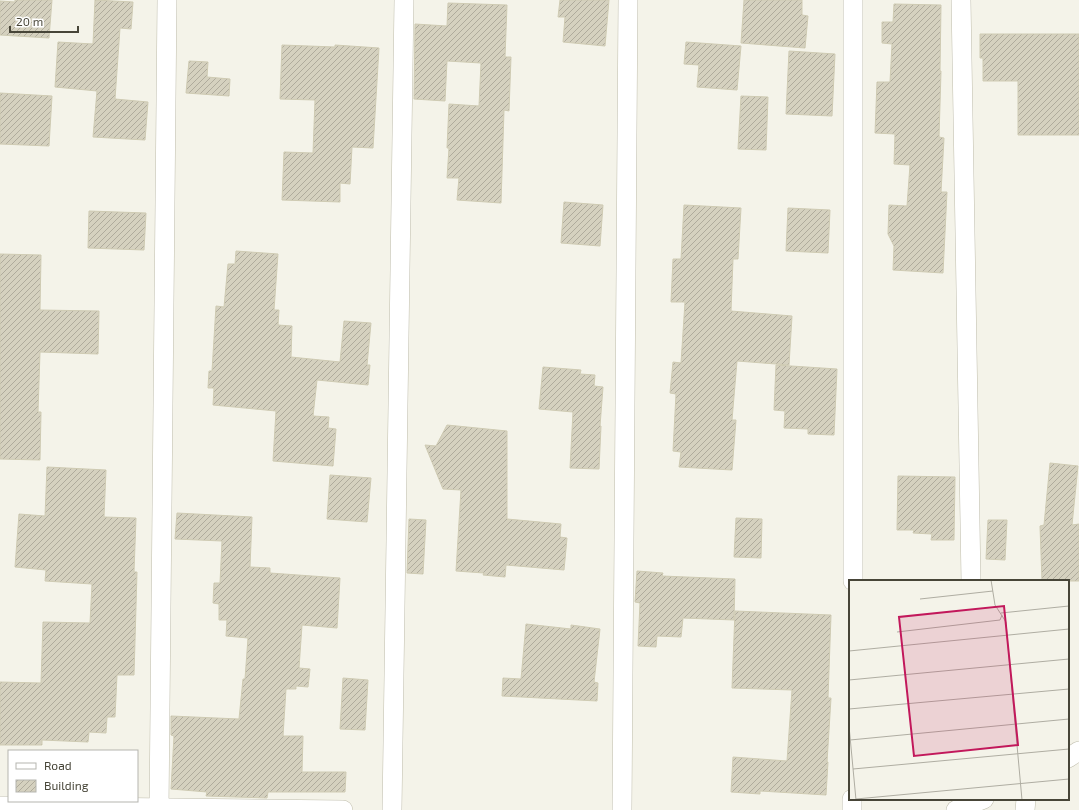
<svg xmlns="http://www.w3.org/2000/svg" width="1079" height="810" font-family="'Exo 2',sans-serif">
  <defs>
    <pattern id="building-hatch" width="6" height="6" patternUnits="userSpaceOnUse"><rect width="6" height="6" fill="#d5d1bf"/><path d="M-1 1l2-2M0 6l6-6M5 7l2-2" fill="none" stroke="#afab9c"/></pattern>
  </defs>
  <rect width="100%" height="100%" fill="#f4f3e9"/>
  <!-- building -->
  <g fill="url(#building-hatch)" stroke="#cfcbb3">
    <path d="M 15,0 L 52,0 L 49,38 L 0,35 L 0,1 L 15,2 Z"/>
    <path d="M 95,0 L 133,2 L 131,29 L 120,28 L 115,99 L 148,102 L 145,140 L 93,137 L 97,91 L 55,87 L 58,42 L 93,44 Z"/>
    <path d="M 560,0 L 609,0 L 605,46 L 563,42 L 565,17 L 558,17 Z"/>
    <path d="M 744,0 L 802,0 L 802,15 L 808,16 L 805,48 L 741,43 Z"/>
    <path d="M 448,3 L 507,5 L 505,57 L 511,57 L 509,111 L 504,110 L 501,203 L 457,200 L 459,178 L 447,178 L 449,148 L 447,148 L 449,104 L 479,106 L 481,63 L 447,61 L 445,101 L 414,99 L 415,24 L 447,26 Z"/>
    <path d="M 894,4 L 941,5 L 940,71 L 941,71 L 939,137 L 944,138 L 941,192 L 947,192 L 943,273 L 893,270 L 894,246 L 888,234 L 889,205 L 907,206 L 910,165 L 894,164 L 895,134 L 875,133 L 877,82 L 890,82 L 892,44 L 882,43 L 882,22 L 893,22 Z"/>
    <path d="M 980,34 L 1079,34 L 1079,135 L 1018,135 L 1018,81 L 983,81 L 983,58 L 980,58 Z"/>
    <path d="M 686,42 L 741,46 L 737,90 L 697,87 L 699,65 L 684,64 Z"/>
    <path d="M 282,45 L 335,47 L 335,45 L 379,48 L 373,148 L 352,147 L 350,184 L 340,183 L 340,202 L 282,200 L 284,152 L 313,153 L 315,100 L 280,99 Z"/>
    <path d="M 789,51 L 835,54 L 832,116 L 786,114 Z"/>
    <path d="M 189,61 L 208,62 L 207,77 L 230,79 L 229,96 L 186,93 Z"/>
    <path d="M 0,93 L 52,96 L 49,146 L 0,144 Z"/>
    <path d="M 741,96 L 768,97 L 766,150 L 738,149 Z"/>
    <path d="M 564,202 L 603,205 L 600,246 L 561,243 Z"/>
    <path d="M 684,205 L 741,208 L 738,259 L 733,259 L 731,311 L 792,316 L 789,365 L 737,361 L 732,420 L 736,420 L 732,470 L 679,467 L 681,452 L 673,451 L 676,394 L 670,393 L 673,362 L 681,363 L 685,302 L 671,302 L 673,259 L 681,259 Z"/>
    <path d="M 788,208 L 830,210 L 828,253 L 786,251 Z"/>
    <path d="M 89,211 L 146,213 L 144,250 L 88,248 Z"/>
    <path d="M 236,251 L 278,254 L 274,310 L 279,310 L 278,325 L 292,326 L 291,357 L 340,362 L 344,321 L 371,323 L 367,365 L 370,365 L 368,385 L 317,380 L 313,416 L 329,417 L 328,428 L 336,429 L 333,466 L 273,461 L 276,411 L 213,405 L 214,388 L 208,388 L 209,371 L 212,371 L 216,306 L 224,307 L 228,264 L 235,264 Z"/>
    <path d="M 0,254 L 41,255 L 40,310 L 99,311 L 98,354 L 40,352 L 38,412 L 41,412 L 40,460 L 0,459 Z"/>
    <path d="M 776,365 L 837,369 L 834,435 L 808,434 L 808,429 L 784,428 L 785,411 L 774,410 Z"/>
    <path d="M 543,367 L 581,370 L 580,374 L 595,375 L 594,386 L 603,387 L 600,426 L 601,426 L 599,469 L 570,468 L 573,412 L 539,409 Z"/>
    <path d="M 447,425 L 507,431 L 507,519 L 561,524 L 560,537 L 567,538 L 564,570 L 506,565 L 505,577 L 483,575 L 484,573 L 456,571 L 461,490 L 443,489 L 425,445 L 436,446 Z"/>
    <path d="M 1050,463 L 1078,466 L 1072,525 L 1079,524 L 1079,581 L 1042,581 L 1040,526 L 1044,525 Z"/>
    <path d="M 47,467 L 106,470 L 104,517 L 136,518 L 134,572 L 137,572 L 134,675 L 117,675 L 115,717 L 107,717 L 106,733 L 89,732 L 88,742 L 42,740 L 42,745 L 0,745 L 0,682 L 41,683 L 43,622 L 90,623 L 92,584 L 45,581 L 46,570 L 15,567 L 19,514 L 45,516 Z"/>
    <path d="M 330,475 L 371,478 L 367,522 L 327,519 Z"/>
    <path d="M 898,476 L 955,477 L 954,540 L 931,540 L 932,534 L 913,533 L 914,530 L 897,530 Z"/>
    <path d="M 177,513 L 252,517 L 250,567 L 270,568 L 270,573 L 340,578 L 337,628 L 302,625 L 299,668 L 310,669 L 308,687 L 296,686 L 296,689 L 286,689 L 283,736 L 303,736 L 302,772 L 346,772 L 345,792 L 268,792 L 267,798 L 206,796 L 207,792 L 171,789 L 174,736 L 171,735 L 171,716 L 239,719 L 243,679 L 245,679 L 248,638 L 226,636 L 227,620 L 219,620 L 219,604 L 213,603 L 214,583 L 220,583 L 222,541 L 175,539 Z"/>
    <path d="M 736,518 L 762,519 L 761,558 L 734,557 Z"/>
    <path d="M 409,519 L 426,520 L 423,574 L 407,573 Z"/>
    <path d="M 988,520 L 1007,520 L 1005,560 L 986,559 Z"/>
    <path d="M 637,571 L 663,573 L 662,576 L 735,579 L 734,620 L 683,618 L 681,637 L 657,636 L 656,647 L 638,646 L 640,603 L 635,602 Z"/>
    <path d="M 735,611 L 831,615 L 828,698 L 831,698 L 827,762 L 828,762 L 826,795 L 760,791 L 760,794 L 731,792 L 733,757 L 787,761 L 792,690 L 732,688 Z"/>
    <path d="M 526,624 L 571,629 L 571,625 L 600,629 L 594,682 L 598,683 L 597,701 L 502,696 L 503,678 L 521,679 Z"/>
    <path d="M 343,678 L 368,680 L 365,730 L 340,729 Z"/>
  </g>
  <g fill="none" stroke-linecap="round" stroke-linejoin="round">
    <!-- minor casing -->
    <g stroke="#bfbdac" stroke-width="20">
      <g id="minor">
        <path d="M 961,0 L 971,581"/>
        <path d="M 853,581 L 853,0"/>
        <path d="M 1068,758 L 1079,751"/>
        <path d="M 0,806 L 343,810"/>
        <path d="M 159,810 L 167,0"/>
        <path d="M 392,810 L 404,0"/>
        <path d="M 622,810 L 628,0"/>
        <path d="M 852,810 L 852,799"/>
        <path d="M 956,810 L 984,799"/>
        <path d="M 1025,810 L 1026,799"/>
      </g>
    </g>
    <!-- minor -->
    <use href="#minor" stroke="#fff" stroke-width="19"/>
  </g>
  <!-- overview -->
  <g transform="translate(849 580)">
    <rect width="220" height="220" fill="#f4f3e9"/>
    <path fill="none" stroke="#afada2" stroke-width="1" d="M 142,0 L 146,25 L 157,42 L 158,55 L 173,220M 71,19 L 144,11M 152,33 L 220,26M 48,52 L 151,40 L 153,35M 0,71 L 220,49M 0,100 L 220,79M 0,129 L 220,109M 0,146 L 7,220M 1,160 L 220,139M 4,189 L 220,169M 7,219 L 220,199"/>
    <path fill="#c2185b" fill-opacity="0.15" stroke="#c2185b" stroke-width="2" d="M 155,26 L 169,165 L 65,176 L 50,37 Z"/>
    <rect width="220" height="220" fill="none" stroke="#474538" stroke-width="2"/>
  </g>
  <!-- legend -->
  <rect x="8" y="750" width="130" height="52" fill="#ffffff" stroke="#b5b5af"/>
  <rect x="16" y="763" width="20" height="6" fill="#ffffff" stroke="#b5b5af"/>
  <text x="44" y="770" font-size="12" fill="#474538">Road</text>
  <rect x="16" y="780" width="20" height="12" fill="url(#building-hatch)" stroke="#b5b5af"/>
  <text x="44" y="790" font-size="12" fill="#474538">Building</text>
  <!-- scale -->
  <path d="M10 26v6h68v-6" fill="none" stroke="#474538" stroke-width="2"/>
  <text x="16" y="26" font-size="12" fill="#474538" stroke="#ffffff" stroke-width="3" paint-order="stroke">20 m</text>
</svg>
